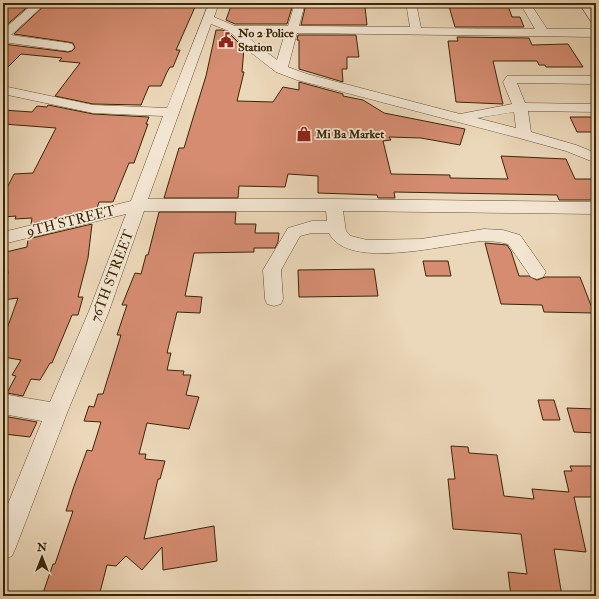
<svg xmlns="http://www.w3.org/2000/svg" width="599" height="599" font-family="'IM FELL Double Pica',serif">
  <rect width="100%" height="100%" fill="#ebd7b9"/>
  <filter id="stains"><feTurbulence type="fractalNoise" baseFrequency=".005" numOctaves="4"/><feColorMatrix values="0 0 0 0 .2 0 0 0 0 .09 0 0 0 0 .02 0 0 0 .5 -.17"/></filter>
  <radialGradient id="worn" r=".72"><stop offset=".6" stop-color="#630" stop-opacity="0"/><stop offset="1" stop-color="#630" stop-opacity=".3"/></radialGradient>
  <!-- building -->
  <g fill="#d58c71" stroke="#3b2604">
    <path d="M 3,3 L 32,3 L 3,28 Z"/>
    <path d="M 47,3 L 155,3 L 155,5 L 195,7 L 176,50 L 180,50 L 173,67 L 170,67 L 167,72 L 161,86 L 149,86 L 141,105 L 93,104 L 55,96 L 80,63 L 59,61 L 62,58 L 21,54 L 3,72 L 3,44 L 68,52 L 72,51 L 75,48 L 73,43 L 68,42 L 14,34 Z"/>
    <path d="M 232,3 L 285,3 L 293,4 L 287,24 L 235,24 L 226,20 Z"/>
    <path d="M 320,3 L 340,3 L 342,6 L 365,7 L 367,25 L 301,25 L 306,4 L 320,5 Z"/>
    <path d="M 448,3 L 507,3 L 512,17 L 520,17 L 524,27 L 455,27 Z"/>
    <path d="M 216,30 L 222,30 L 228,32 L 244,48 L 242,72 L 244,72 L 237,101 L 273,102 L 283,87 L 299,90 L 299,82 L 343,94 L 343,96 L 363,100 L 384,113 L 465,129 L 460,145 L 421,138 L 389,137 L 391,140 L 383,141 L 391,174 L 450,175 L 450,178 L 508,179 L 501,156 L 566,159 L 575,179 L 596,179 L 596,200 L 559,200 L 557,195 L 394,192 L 395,198 L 378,198 L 377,195 L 318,193 L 318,176 L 288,174 L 285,187 L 239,186 L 238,198 L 164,198 L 179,148 L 184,148 L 193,118 L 206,76 Z"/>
    <path d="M 298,35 L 356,35 L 359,57 L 347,57 L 347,69 L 342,69 L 343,82 L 299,69 L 299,40 L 297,40 Z"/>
    <path d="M 457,37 L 529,38 L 532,45 L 568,44 L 583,67 L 546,67 L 545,65 L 539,65 L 537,61 L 493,61 L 503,104 L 456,102 L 448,41 L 458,41 Z"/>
    <path d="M 48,105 L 93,114 L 149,117 L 146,124 L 148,124 L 134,163 L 129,163 L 113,202 L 99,202 L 97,208 L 31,224 L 32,218 L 15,219 L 16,216 L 3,217 L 3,196 L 14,174 L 33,173 L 56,128 L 3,124 L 3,110 L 32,112 L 37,106 L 47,107 Z"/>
    <path d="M 570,117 L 596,117 L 596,132 L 577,132 Z"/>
    <path d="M 159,212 L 236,212 L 235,224 L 256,224 L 255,233 L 279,233 L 278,242 L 275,248 L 254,248 L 254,252 L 194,253 L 185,296 L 202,297 L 200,313 L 177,312 L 167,353 L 171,353 L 167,370 L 184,371 L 183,375 L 191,375 L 186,395 L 199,397 L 189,429 L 147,423 L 139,454 L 146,454 L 145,459 L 165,461 L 160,479 L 158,479 L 144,539 L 214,526 L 217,561 L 163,570 L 162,547 L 142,570 L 126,556 L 116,566 L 107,565 L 99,596 L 42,596 L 53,564 L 55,564 L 73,511 L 66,511 L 73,489 L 87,450 L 92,451 L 101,422 L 84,421 L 89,406 L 94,407 L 98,394 L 103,394 L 121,335 L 117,335 L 127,305 L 122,305 L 135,273 L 141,274 L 146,255 L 148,255 Z"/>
    <path d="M 92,224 L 88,258 L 78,297 L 83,297 L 78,315 L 72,315 L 52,363 L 50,363 L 40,380 L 31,379 L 23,396 L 7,393 L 16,376 L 12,375 L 21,360 L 3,357 L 3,340 L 18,298 L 3,300 L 3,274 L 8,274 L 6,252 L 27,247 L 28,239 Z"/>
    <path d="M 485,243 L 507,245 L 511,251 L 519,276 L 529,276 L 537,280 L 545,277 L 580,277 L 594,313 L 544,312 L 542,305 L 501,304 Z"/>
    <path d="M 423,261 L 448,261 L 451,276 L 426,276 Z"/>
    <path d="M 374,269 L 378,296 L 299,297 L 298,270 Z"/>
    <path d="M 538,400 L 554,400 L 560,420 L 543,420 Z"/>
    <path d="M 567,408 L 596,409 L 596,433 L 574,432 Z"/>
    <path d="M 3,416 L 37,422 L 30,437 L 4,434 L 3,437 Z"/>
    <path d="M 451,446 L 468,447 L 469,453 L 497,455 L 504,496 L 534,499 L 532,489 L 569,492 L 564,471 L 572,471 L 570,466 L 596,466 L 596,497 L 574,497 L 586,552 L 554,549 L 562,596 L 511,596 L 508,572 L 527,574 L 521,534 L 453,529 L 448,479 L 455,479 Z"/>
  </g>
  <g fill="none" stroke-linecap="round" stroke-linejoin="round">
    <!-- minor casing -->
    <g stroke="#675231" stroke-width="1">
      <g id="minor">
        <path d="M 34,3 L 46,3 L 11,35 L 68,43 L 72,44 L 74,47 L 72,50 L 68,51 L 3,42 L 3,30 Z"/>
        <path d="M 209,3 L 219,3 L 214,17 L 235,26 L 288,26 L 295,3 L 305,3 L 299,26 L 410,27 L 406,3 L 416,3 L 421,28 L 535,29 L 520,3 L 530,3 L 547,29 L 596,29 L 596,37 L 297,33 L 288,67 L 307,74 L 460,114 L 512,104 L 503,82 L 507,76 L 596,76 L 596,84 L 517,83 L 525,103 L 596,104 L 596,112 L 528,111 L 531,132 L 576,145 L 596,153 L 596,163 L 566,151 L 519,138 L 297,80 L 276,72 L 249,51 L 229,31 L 211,24 L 148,199 L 334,199 L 596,202 L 596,214 L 343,211 L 346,231 L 351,236 L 367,240 L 421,239 L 484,229 L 503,230 L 520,235 L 546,272 L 543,277 L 537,279 L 531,277 L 508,244 C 500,242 492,241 484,241 C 450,243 348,272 329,233 L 312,233 L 300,236 L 281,270 L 283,299 L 281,304 L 274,306 L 267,304 L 265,299 L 263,270 L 288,228 L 312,221 L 327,221 L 326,211 L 144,211 L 109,311 L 67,413 L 16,547 L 12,556 L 3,560 L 3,516 L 42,421 L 3,414 L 3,394 L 50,402 L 89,311 L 126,214 L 3,244 L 3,232 L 131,201 L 163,116 L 93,113 L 3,94 L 3,86 L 93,105 L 167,108 ZM 244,33 L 285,33 L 277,60 L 257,45 ZM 514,112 L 516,128 L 477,118 Z"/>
        <path d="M 579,3 L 589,3 L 596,13 L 596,24 L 592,23 Z"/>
      </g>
    </g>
    <!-- minor -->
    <use href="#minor" fill="#f2e5d2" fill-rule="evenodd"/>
  </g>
  <!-- icons -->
  <defs>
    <g id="civic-bare" transform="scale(1.2)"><path d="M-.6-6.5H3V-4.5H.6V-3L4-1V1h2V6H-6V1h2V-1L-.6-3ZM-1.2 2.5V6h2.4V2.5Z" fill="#8f2418" stroke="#f2e5d2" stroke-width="2.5" paint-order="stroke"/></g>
    <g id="shop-bare" transform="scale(1.2)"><path d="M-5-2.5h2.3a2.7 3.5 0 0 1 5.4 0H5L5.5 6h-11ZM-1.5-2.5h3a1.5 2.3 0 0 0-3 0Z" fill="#8f2418" stroke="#f2e5d2" stroke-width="2.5" paint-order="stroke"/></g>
  </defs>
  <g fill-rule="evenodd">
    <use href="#civic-bare" x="226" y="40"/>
    <use href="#shop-bare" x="304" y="134"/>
  </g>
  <g text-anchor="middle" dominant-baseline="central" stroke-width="3.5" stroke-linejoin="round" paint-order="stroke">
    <!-- far-poi labels -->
    <g font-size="12" font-weight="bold" fill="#3b2604" stroke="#f2e5d2" text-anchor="start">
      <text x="238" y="33">No 2 Police<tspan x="238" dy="14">Station</tspan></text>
      <text x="316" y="134">Mi Ba Market</text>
    </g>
    <!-- street labels -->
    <g font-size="14" fill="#3b2604" stroke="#f2e5d2">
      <text transform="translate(71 221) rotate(-14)">9TH STREET</text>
      <text transform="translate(112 276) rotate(-69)">76TH STREET</text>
    </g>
  </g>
  <!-- margin -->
  <rect width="599" height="599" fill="none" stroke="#ebd7b9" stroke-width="16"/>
  <rect x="4" y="4" width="591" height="591" fill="none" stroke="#3b2604" stroke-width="2"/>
  <rect x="8" y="8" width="583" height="583" fill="none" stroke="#3b2604"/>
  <!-- north arrow -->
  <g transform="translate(42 557)" stroke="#f2e5d2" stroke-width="3" paint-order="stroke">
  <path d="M0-3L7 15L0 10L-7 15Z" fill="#3b2604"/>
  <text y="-6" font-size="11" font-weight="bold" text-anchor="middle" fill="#3b2604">N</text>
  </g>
  <rect width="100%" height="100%" filter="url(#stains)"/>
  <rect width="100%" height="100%" fill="url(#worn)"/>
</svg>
